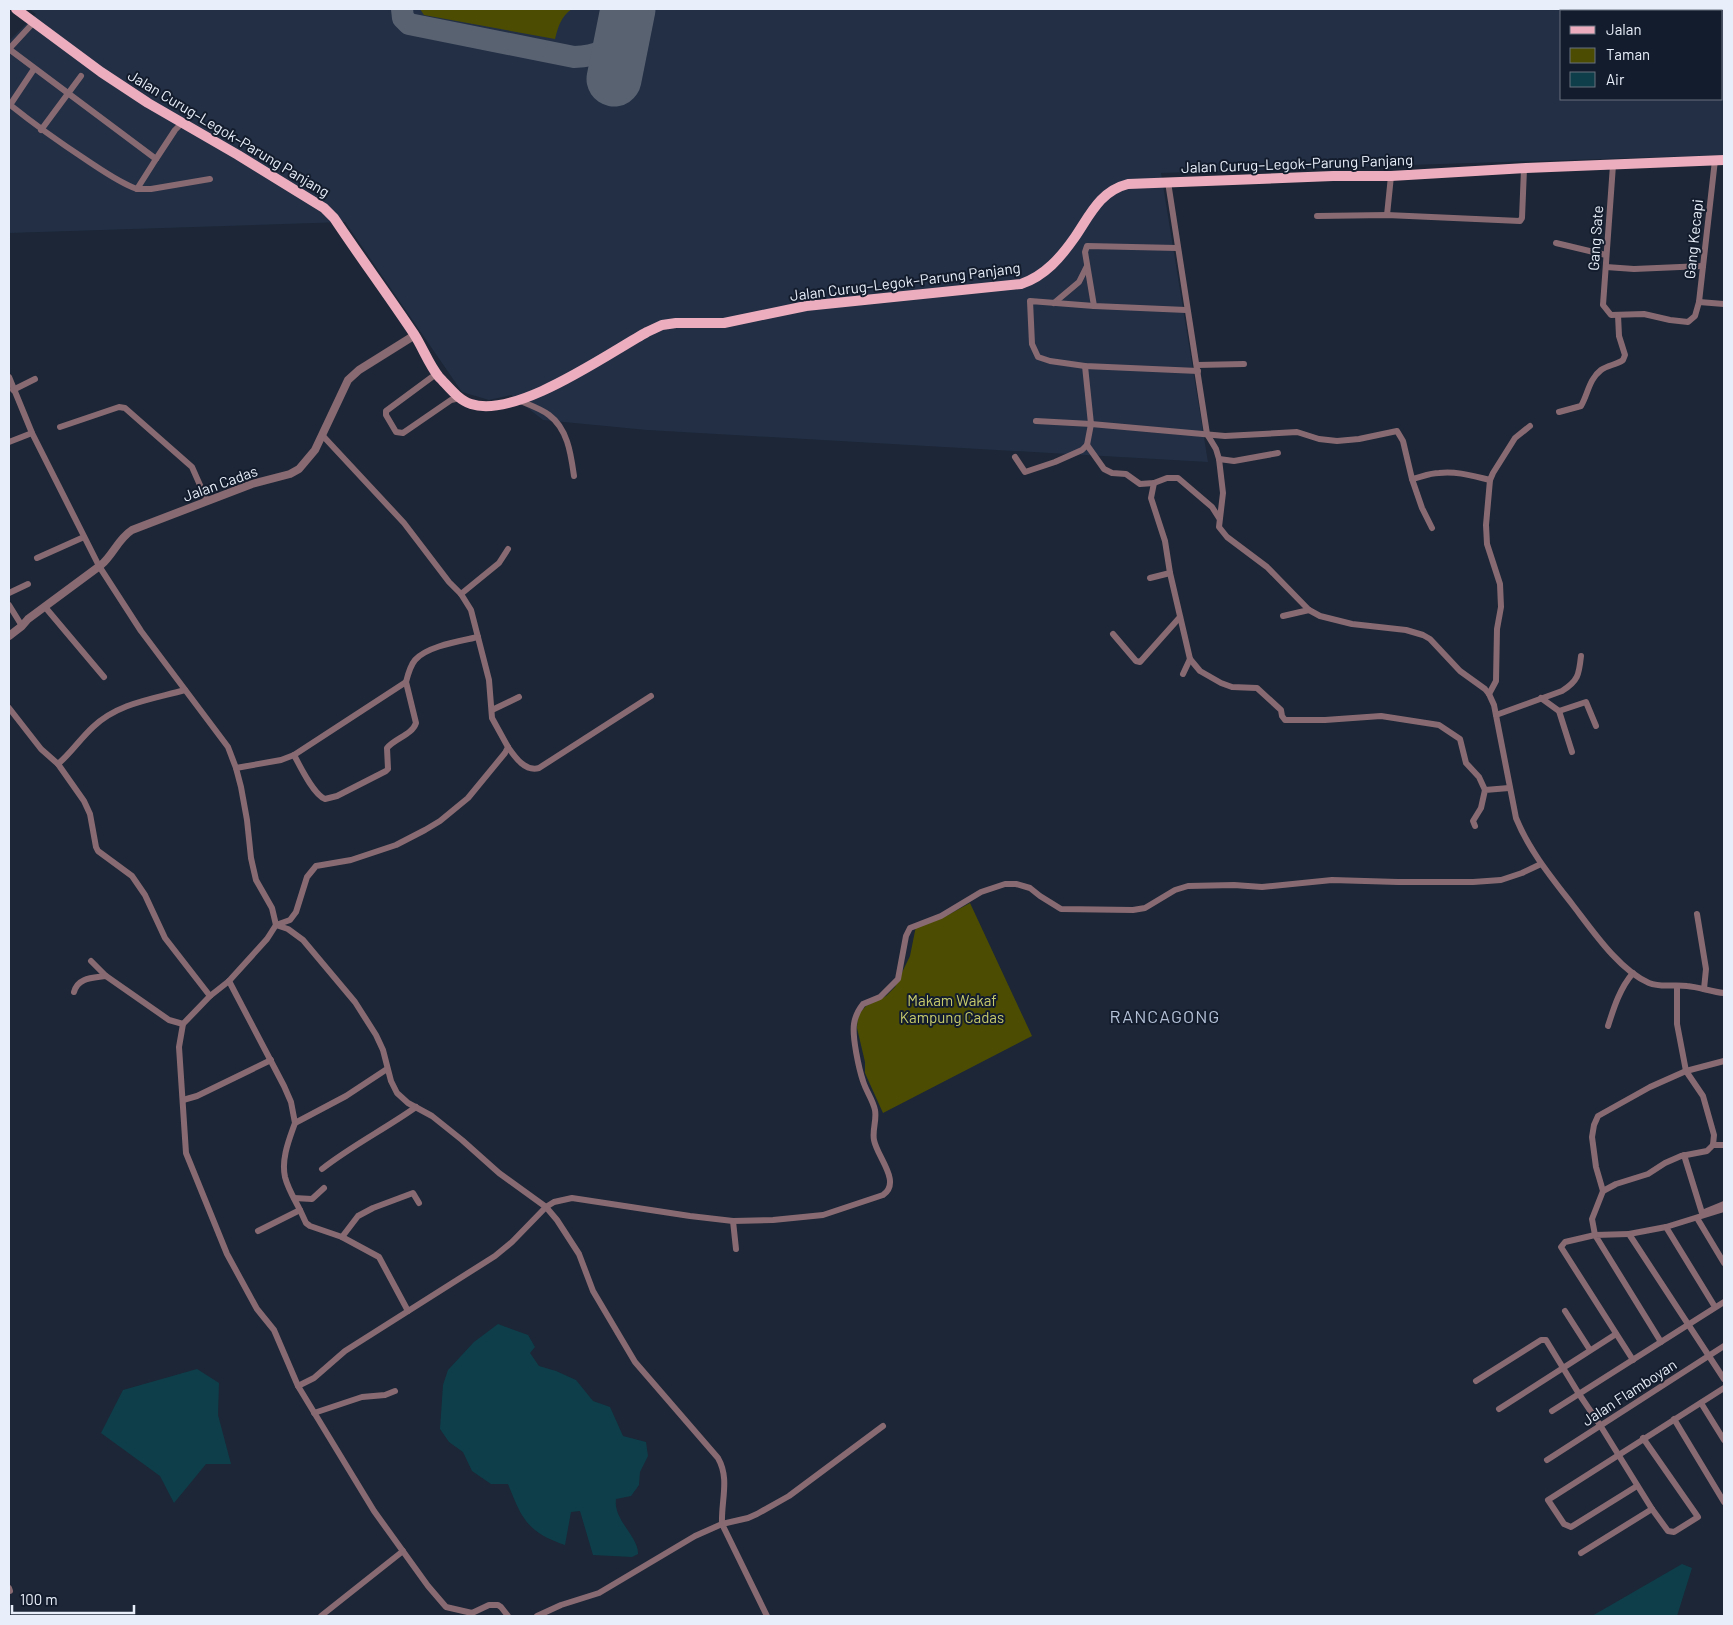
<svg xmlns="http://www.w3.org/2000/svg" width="1733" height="1625" font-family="Barlow,sans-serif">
  <rect width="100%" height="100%" fill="#1c2636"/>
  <!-- built -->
  <path fill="#222f45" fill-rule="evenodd" d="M 29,9 L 1724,9 L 1724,155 L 1161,173 L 1208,462 L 647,430 L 543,420 L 511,395 L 489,400 L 462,392 L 345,222 L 9,233 L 9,41 L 36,14 ZM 1562,11 L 1722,11 L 1722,99 L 1562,99 Z"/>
  <!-- green -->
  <g fill="#4c4d03">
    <path d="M 420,9 L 572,9 C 561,16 558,27 555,39 L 424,15 Z"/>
    <path d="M 970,903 L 1032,1036 L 883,1113 L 865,1073 L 865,1062 L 857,1028 L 858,1015 L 866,1006 L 886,996 L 895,987 L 910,956 L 916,926 L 948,915 Z"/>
  </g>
  <!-- water -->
  <g fill="#0e3e4a">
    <path d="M 498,1324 L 528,1335 L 535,1347 L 530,1353 L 539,1366 L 556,1371 L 576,1380 L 593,1401 L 610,1407 L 623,1436 L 646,1442 L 648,1456 L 640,1472 L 639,1485 L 631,1496 L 616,1499 C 613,1520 639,1537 638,1554 L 632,1557 L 593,1555 L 580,1511 L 571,1512 L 565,1545 C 527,1532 522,1519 508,1484 L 491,1484 L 472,1471 L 463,1452 L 449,1442 L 440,1429 L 443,1385 L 448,1370 L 474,1342 Z"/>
    <path d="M 197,1369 L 219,1383 L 218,1415 L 231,1464 L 206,1464 L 174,1503 L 160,1476 L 101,1433 L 123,1390 Z"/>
    <path d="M 1682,1564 L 1692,1568 L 1677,1616 L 1592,1616 Z"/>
  </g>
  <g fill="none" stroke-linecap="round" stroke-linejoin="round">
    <!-- taxiway -->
    <path stroke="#596271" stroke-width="22" d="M 402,9 L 403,18 L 409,24 L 574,57 C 599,56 609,50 624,30"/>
    <!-- runway -->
    <path stroke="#596271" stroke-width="55" d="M 614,79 L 628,9"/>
    <!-- minor -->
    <g stroke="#886a72" stroke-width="6">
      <path d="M 9,49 L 156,159 L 175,130 L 182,123"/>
      <path d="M 9,49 L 34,22"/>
      <path d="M 9,104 C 34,124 59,142 85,159 C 102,170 118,182 137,189 L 156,159"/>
      <path d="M 10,105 L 34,69"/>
      <path d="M 41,130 L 81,76"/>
      <path d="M 1613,165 L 1603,305 L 1611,315 L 1644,314 L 1670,320 L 1688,322 L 1695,316 L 1699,302 L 1715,160"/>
      <path d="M 1168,182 L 1207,434 L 1216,449 L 1219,459 L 1223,493 L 1219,527 L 1227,537 L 1267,567 L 1309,610 L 1320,616 L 1352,624 L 1406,630 L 1423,635 L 1430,639 L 1460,671 L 1485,689 L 1489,694 L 1494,705 L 1516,818 C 1529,850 1551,877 1572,904 C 1592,930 1619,970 1649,983 C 1661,988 1674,984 1687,986 C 1699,987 1712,992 1724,993"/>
      <path d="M 137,189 L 151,189 L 210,179"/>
      <path d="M 1387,215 L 1391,176"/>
      <path d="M 1317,216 L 1387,215 L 1520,221 L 1522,218 L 1524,169"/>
      <path d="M 1556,243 L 1606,255"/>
      <path d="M 1606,267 L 1634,269 L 1703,266"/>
      <path d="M 1699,302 L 1724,304"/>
      <path d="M 1054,303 L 1079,282 L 1087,266"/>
      <path d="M 1094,306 L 1085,252 L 1087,246 L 1177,248"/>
      <path d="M 1186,310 L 1094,306 L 1030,301 L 1032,344 L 1038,357 L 1050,361 L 1085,366 L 1198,371"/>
      <path d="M 1197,365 L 1244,364"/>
      <path d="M 438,375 L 432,377 L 386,411 L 386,415 L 396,432 L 403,433 L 451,400 L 460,398"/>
      <path d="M 9,377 L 32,433 L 99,566 L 141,631 L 228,747 L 236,768 L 241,787 L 247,820 L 251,858 L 256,880 L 272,908 L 276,925 L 288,929 L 303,940 L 355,1002 L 376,1035 L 383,1050 L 391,1081 L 397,1093 L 408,1103 L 432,1116 L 462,1140 L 499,1173 L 546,1207 L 557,1220 L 579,1254 L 593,1291 L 635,1362 L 718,1458 C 730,1479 721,1500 722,1524 L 767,1616"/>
      <path d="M 13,390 L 35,379"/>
      <path d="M 520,401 C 530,405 541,409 549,415 C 568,429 571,455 574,476"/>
      <path d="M 1559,412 L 1581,406 C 1588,394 1589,379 1601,370 C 1608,365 1616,365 1623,360 L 1625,355 L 1619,336 L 1618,315"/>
      <path d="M 1036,421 L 1091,424 L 1225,436 L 1297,432 L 1319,439 L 1337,441 L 1359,439 L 1397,431 L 1403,441 L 1412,479 C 1421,477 1430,473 1439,473 C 1457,471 1473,476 1490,480"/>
      <path d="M 60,427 L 119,407 L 125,408 L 192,467 L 207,501"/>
      <path d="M 323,436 L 404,523 L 449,582 L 461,594 L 471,610 L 489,680 L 492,718 L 508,747 L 505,753 L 468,798 L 440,821 L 425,830 L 396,845 L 351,860 L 316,866 L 307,877 L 296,912 L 290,920 L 276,925 L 267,939 L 229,981 L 210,996 L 183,1024 L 179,1047 L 186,1153 L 227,1254 L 257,1309 L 274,1330 L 298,1386 L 374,1511 L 428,1586 L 446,1607 L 472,1613 L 489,1605 L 498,1605 L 501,1607 L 508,1616"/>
      <path d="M 9,442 L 32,433"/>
      <path d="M 1087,445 L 1104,469 L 1112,473 L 1126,474 L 1140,484 L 1154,483 L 1167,478 L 1178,478 L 1212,507 L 1219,518"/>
      <path d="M 1015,457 L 1025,472 L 1055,462 L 1082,450 L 1087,445 L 1091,424 L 1085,366"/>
      <path d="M 1219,459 L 1234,461 L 1278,453"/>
      <path d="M 1412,479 L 1422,508 L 1432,528"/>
      <path d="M 37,558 L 84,537"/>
      <path d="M 1170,573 L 1190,659 L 1183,674"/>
      <path d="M 1150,578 L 1170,573 L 1165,541 L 1151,498 L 1154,483"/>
      <path d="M 9,593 L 28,584"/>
      <path d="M 461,594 L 499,563 L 508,549"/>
      <path d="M 9,605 L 22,626"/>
      <path d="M 45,607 L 104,677"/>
      <path d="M 1283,616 L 1309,610"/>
      <path d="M 1113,634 L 1136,661 L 1140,662 L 1180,617"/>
      <path d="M 1190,659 L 1200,671 L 1221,683 L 1232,687 L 1257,688 L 1281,710 L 1282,716 L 1285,720 L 1325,720 L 1381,716 L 1439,725 L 1460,739 L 1466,763 L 1479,777 L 1485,790"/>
      <path d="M 1489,694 L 1496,681 L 1497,629 L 1501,607 L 1500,584 L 1487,544 L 1486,525 L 1490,480 L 1493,473 L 1515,438 L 1530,426"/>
      <path d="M 1541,698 L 1559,711 L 1572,752"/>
      <path d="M 9,708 L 41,749 L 58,764 L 84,801 L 90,814 L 96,847 L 98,851 L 132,876 L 145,895 L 165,938 L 210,996"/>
      <path d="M 492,710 L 519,697"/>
      <path d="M 1559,711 L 1586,702 L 1596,726"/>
      <path d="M 1496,715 L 1562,691 C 1578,681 1579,675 1581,656"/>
      <path d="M 508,747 C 515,757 525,772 539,768 L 651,696"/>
      <path d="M 294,755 C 300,766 313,794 325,799 L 337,796 L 386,771 L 388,769 L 387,748 C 395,738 412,735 416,723 L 406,682"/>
      <path d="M 58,764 C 71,753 80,739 93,727 C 118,703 153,699 185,690"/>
      <path d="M 236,768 L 281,760 L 294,755 L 406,682 C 408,674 410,666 415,660 C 427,646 461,641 478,637"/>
      <path d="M 1475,826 L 1473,821 L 1481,808 L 1485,790 L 1509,788"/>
      <path d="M 1697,914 L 1706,969 L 1704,989"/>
      <path d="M 91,961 L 106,976 L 169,1020 L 183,1024"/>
      <path d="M 229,981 L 284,1086 L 291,1102 L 295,1123"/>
      <path d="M 74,992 C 78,977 93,978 106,976"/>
      <path d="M 1608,1026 C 1614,1007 1620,988 1633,973"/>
      <path d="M 183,1100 L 197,1096 L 271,1060"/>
      <path d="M 1713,1145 L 1724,1145"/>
      <path d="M 1684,1155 L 1702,1213 L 1724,1204"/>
      <path d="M 322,1169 C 351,1146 385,1129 416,1107"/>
      <path d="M 1603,1191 L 1596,1167 L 1592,1137 L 1594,1125 L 1598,1116 L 1650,1087 L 1686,1071 L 1724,1061"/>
      <path d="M 294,1198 L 312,1199 L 324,1188"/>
      <path d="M 300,1210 L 306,1223 L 310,1226 L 342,1237 L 379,1257 L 408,1311"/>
      <path d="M 1697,1218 L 1724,1263"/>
      <path d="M 733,1221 L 736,1249"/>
      <path d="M 1666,1227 L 1629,1234 L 1724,1379"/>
      <path d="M 258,1231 L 300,1210 C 295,1200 288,1189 285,1177 C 281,1159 289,1140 295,1123 L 346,1096 L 387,1069"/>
      <path d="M 1629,1234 L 1595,1235 L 1661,1342"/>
      <path d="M 342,1237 L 358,1216 L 373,1208 L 413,1193 L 419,1203"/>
      <path d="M 1715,1307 L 1666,1227 L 1724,1209"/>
      <path d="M 1565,1311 L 1590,1350"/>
      <path d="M 1633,1360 L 1561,1247 L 1565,1242 L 1595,1235 L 1592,1219 L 1603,1191 L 1616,1184 L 1648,1174 L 1665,1163 L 1681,1156 L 1707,1151 L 1713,1145 L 1714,1135 L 1703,1096 L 1686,1071 L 1677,1024 L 1677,986"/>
      <path d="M 1476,1381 L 1541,1340 L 1546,1340 L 1579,1394 L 1600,1425 L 1652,1509 L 1668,1531 L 1674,1532 L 1698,1517 L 1643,1438"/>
      <path d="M 298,1386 L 314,1378 L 345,1351 L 495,1256 L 512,1242 L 546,1207 L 554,1202 L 572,1198 L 690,1216 L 733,1221 L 773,1220 L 823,1215 L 883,1195 C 902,1182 877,1157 874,1140 C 872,1130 877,1120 875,1110 C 873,1100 866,1091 863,1081 C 859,1069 852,1037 854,1024 C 855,1017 859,1009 863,1004 L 880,997 L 898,979 L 906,936 L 910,928 L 941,916 L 981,892 L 1005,884 L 1016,884 L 1030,888 L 1040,896 L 1061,909 L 1133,910 L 1145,908 L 1175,890 L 1188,886 L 1234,885 L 1262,887 L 1332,880 L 1398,882 L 1473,882 L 1501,880 L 1522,873 L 1541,864"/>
      <path d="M 1701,1403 L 1724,1440"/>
      <path d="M 1499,1409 L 1616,1334"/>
      <path d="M 1552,1411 L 1724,1302"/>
      <path d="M 314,1413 L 362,1397 L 385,1395 L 395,1391"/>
      <path d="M 1674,1419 L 1724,1502"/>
      <path d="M 1547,1460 L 1724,1346"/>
      <path d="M 1637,1486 L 1571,1527 L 1564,1524 L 1548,1500 L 1724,1388"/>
      <path d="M 1581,1553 L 1652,1509"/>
      <path d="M 9,1588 L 10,1591"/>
      <path d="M 321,1616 L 403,1551"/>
      <path d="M 537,1616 L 561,1605 L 599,1593 L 695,1536 L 722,1524 L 748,1518 L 757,1514 L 789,1496 L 883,1426"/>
    </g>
    <!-- tertiary -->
    <path stroke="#886a72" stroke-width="8" d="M 9,636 L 22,626 L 28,619 L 101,565 C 113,555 118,539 132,530 L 252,484 L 290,474 L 299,469 L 315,450 L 348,380 L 359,370 L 415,335"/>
    <!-- primary -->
    <path stroke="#ecaebe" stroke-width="10" d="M 16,9 L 101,72 L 148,103 L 238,155 L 324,208 L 334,218 C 360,257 388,295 414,334 C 423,348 429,365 439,377 C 448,386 458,400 471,404 C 516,419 607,354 647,332 L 662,325 L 676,323 L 724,323 L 806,306 L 1021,284 C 1045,276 1061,257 1075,237 C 1090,215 1100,191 1128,184 L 1333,176 L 1391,176 L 1526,168 L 1724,160"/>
  </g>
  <g text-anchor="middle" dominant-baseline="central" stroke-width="4" stroke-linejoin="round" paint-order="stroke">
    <!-- street labels -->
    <g font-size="15" fill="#e8effa" stroke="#131c2c">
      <text transform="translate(229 133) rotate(31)">Jalan Curug–Legok–Parung Panjang</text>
      <text transform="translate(1297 163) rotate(-2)">Jalan Curug–Legok–Parung Panjang</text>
      <text transform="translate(1595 238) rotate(-86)">Gang Sate</text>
      <text transform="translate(1693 239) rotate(-84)">Gang Kecapi</text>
      <text transform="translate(905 281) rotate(-7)">Jalan Curug–Legok–Parung Panjang</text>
      <text transform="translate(220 483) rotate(-20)">Jalan Cadas</text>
      <text transform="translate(1629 1392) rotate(-33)">Jalan Flamboyan</text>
    </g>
    <!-- park labels -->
    <g font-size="15" fill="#c8cb6c" stroke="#131c2c">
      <text x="952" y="1000">Makam Wakaf<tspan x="952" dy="17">Kampung Cadas</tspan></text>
    </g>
    <!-- quarter labels -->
    <g font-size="18" letter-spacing="1" fill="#b4c1d7" stroke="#131c2c">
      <text x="1165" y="1016">RANCAGONG</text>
    </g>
  </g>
  <!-- border -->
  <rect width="1733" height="1625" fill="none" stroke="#e8effa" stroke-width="20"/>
  <!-- legend -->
  <rect x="1560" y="10" width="162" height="90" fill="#131c2c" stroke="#68707e"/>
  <rect x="1570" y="26" width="25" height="8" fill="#ecaebe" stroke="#68707e"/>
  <text x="1606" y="35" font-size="15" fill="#e8effa">Jalan</text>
  <rect x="1570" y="48" width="25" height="15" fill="#4c4d03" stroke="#68707e"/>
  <text x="1606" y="60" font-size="15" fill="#e8effa">Taman</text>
  <rect x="1570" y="72" width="25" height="15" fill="#0e3e4a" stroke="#68707e"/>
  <text x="1606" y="85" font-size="15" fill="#e8effa">Air</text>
  <!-- scale -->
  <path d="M12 1605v8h122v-8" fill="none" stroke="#e8effa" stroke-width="2.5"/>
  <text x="20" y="1605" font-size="15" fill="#e8effa" stroke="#131c2c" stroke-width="4" paint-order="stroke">100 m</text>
</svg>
